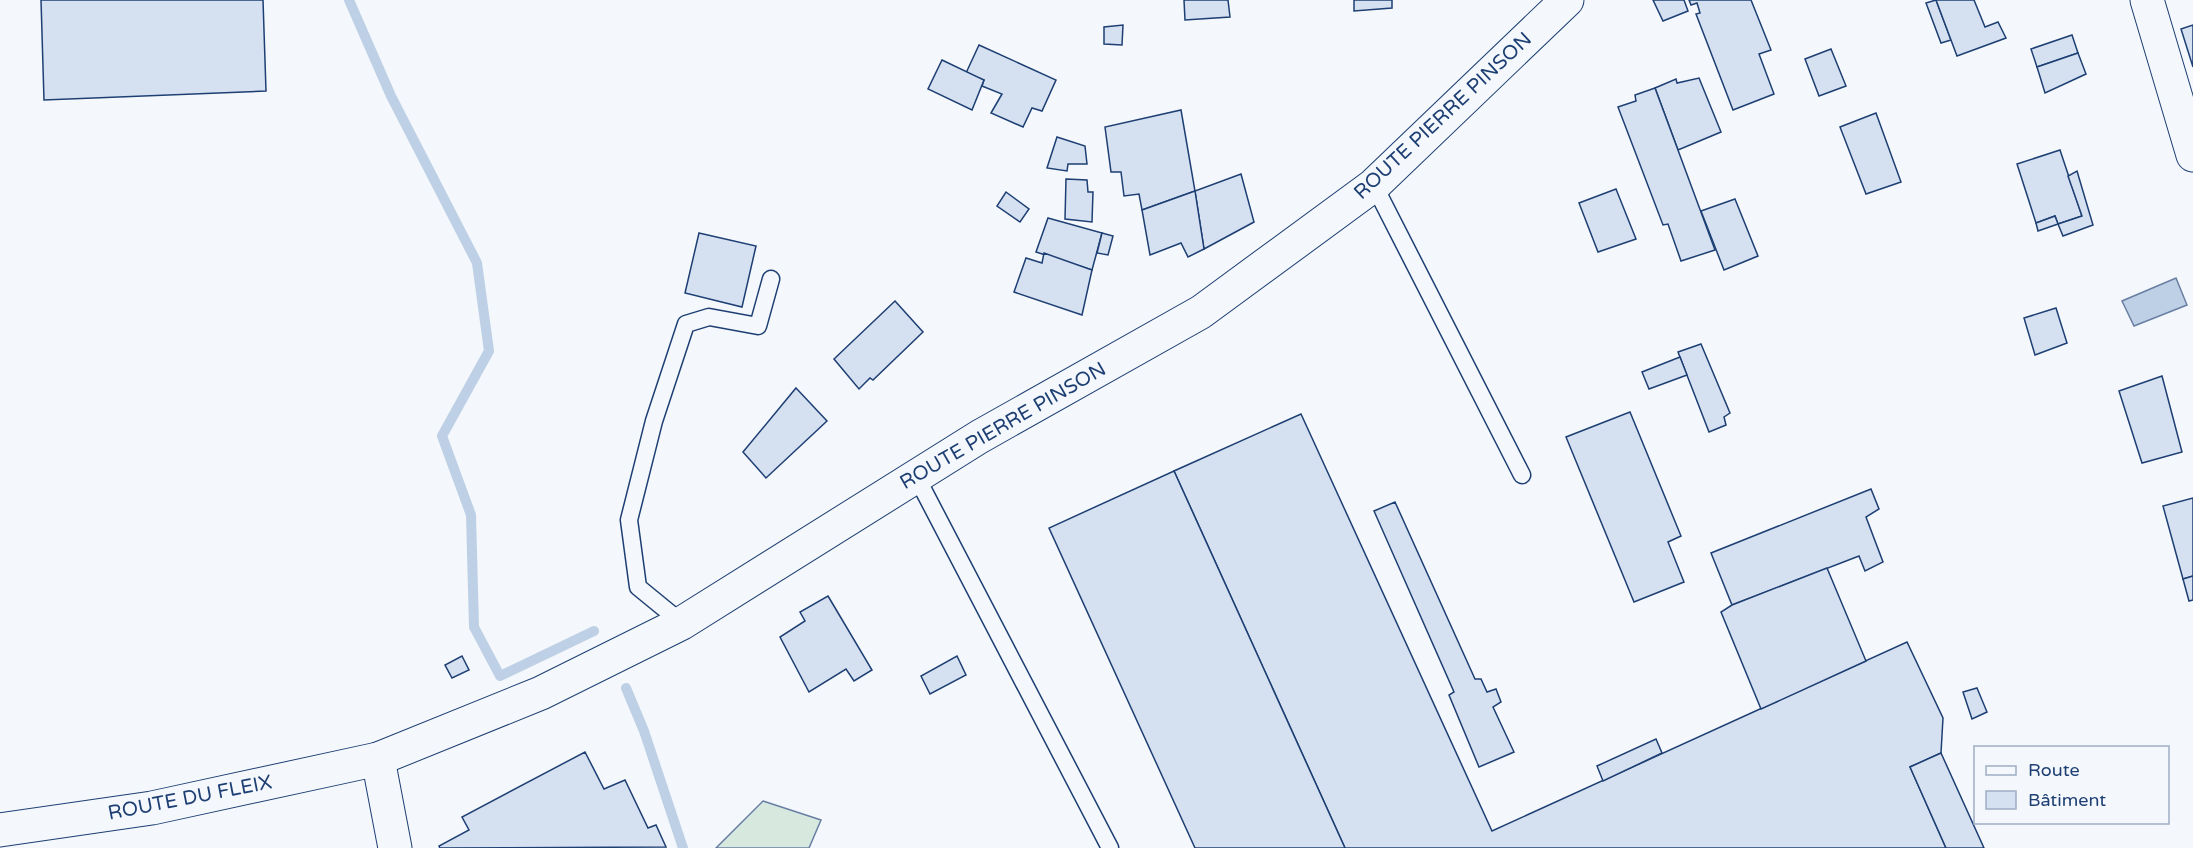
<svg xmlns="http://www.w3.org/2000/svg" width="2193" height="848" font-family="'Varela Round',sans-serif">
  <rect width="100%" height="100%" fill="#f4f7fb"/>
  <!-- green -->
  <path fill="#d7e8df" stroke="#687fa3" stroke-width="1.5" d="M 763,801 L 821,820 L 809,848 L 716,848 Z"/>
  <!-- water -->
  <path fill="#bed0e5" stroke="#687fa3" stroke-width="1.5" d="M 2176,278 L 2187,305 L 2134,326 L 2122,301 Z"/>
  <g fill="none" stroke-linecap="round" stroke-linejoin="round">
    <!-- stream -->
    <g stroke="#bed0e5" stroke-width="10">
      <path d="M 349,0 L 391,96 L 477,263 L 489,351 L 442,436 L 471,515 L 474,627 L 500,676 L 594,631"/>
      <path d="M 626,688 L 644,731 L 683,848"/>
    </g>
  </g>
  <!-- building -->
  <g fill="#d5e0f0" stroke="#1d3f73" stroke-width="1.5">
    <path d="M 41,0 L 263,0 L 266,91 L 44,100 Z"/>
    <path d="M 1184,0 L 1228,0 L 1230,17 L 1185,20 Z"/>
    <path d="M 1354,0 L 1392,0 L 1392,8 L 1354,11 Z"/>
    <path d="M 1653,0 L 1684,0 L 1688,11 L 1663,21 Z"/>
    <path d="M 1689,0 L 1751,0 L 1771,50 L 1759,54 L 1774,94 L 1733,110 L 1696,14 L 1700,13 L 1697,3 L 1691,5 Z"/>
    <path d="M 1936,0 L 1951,40 L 1941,43 L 1926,3 Z"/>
    <path d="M 1936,0 L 1974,0 L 1985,27 L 1998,22 L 2006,38 L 1957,56 Z"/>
    <path d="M 1123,25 L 1122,45 L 1104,44 L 1104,27 Z"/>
    <path d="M 2193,25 L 2193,67 L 2181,29 Z"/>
    <path d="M 2072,35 L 2078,53 L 2037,67 L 2031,49 Z"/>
    <path d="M 979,45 L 1056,80 L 1042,111 L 1032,108 L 1023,127 L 991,113 L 1002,94 L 982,86 L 984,80 L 966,73 Z"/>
    <path d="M 1831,49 L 1846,86 L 1819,96 L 1805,59 Z"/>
    <path d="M 2078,53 L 2086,74 L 2045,93 L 2037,67 Z"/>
    <path d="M 942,60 L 984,80 L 972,110 L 928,89 Z"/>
    <path d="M 1699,78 L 1721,132 L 1678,150 L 1655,88 L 1676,79 L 1677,83 Z"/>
    <path d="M 1655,88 L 1715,250 L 1681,261 L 1668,224 L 1663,225 L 1618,107 L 1636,101 L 1635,95 Z"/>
    <path d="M 1181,110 L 1195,191 L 1142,210 L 1139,194 L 1124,196 L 1121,172 L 1111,172 L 1105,127 Z"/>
    <path d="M 1876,113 L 1901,182 L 1866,194 L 1840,127 Z"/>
    <path d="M 1057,137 L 1085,146 L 1087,164 L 1068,164 L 1067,171 L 1047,168 Z"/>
    <path d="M 2060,150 L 2082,216 L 2058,224 L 2055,216 L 2036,223 L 2017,164 Z"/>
    <path d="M 2077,171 L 2093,225 L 2063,236 L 2058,224 L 2082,216 L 2068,176 Z"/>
    <path d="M 1241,174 L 1254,222 L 1204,249 L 1195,191 Z"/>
    <path d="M 1066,179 L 1087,180 L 1088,192 L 1093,192 L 1092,222 L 1065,219 Z"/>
    <path d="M 1616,189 L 1636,239 L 1598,252 L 1579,203 Z"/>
    <path d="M 1195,191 L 1204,249 L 1188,257 L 1181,243 L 1150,255 L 1142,210 Z"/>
    <path d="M 1006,192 L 1029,209 L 1020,222 L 997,206 Z"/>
    <path d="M 1735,199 L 1758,256 L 1724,270 L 1701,211 Z"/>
    <path d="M 2055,216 L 2058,224 L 2038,231 L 2036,223 Z"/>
    <path d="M 1048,218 L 1102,233 L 1092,270 L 1036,252 Z"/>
    <path d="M 699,233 L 756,246 L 742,307 L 685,293 Z"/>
    <path d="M 1102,233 L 1113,236 L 1108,255 L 1097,253 Z"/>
    <path d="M 1044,253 L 1092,270 L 1082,315 L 1014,292 L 1026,258 L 1042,263 Z"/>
    <path d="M 895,301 L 923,332 L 873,380 L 870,378 L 859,389 L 834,359 Z"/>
    <path d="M 2056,308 L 2067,343 L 2035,355 L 2024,318 Z"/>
    <path d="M 1701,344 L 1730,413 L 1724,417 L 1726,425 L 1709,432 L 1678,352 Z"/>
    <path d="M 1680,357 L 1687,375 L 1649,389 L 1642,372 Z"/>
    <path d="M 2162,376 L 2182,452 L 2142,463 L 2119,391 Z"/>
    <path d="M 796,388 L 827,421 L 766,478 L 743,452 Z"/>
    <path d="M 1630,412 L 1681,536 L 1668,542 L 1684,582 L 1634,602 L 1566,437 Z"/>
    <path d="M 1301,414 L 1492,831 L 1907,642 L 1943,718 L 1941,753 L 1910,767 L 1946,848 L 1345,848 L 1174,471 Z"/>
    <path d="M 1174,471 L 1345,848 L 1195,848 L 1049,528 Z"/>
    <path d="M 1871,489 L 1879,509 L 1866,517 L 1883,562 L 1865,571 L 1859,556 L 1732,605 L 1711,553 Z"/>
    <path d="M 2193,498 L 2193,576 L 2183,579 L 2163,506 Z"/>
    <path d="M 1395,502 L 1475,679 L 1481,679 L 1487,692 L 1496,689 L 1501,702 L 1493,707 L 1514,752 L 1479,767 L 1449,695 L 1454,692 L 1374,511 Z"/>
    <path d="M 1827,568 L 1866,661 L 1761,709 L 1721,612 L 1732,605 Z"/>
    <path d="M 2193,576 L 2193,600 L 2189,601 L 2183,579 Z"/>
    <path d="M 828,596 L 872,670 L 854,681 L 846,669 L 809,692 L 780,637 L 805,621 L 800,612 Z"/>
    <path d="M 462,656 L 469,670 L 452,678 L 445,665 Z"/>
    <path d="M 957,656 L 966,675 L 930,694 L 921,676 Z"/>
    <path d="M 1977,688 L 1987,712 L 1972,719 L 1963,692 Z"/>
    <path d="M 1656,739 L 1662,753 L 1603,781 L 1597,766 Z"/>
    <path d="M 585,752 L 604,789 L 625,780 L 648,828 L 656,825 L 666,847 L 440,848 L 439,846 L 469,830 L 462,817 Z"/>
    <path d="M 1941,753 L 1984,848 L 1946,848 L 1910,767 Z"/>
  </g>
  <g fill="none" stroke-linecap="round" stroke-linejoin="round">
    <!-- service casing -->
    <g stroke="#1d3f73" stroke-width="19">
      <g id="service">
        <path d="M 1374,185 L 1522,475"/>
        <path d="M 916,476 L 1110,848"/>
        <path d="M 682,623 L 638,587 L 629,520 L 654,421 L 686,324 L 709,317 L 758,326 L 771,279"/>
      </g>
    </g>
    <!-- minor casing -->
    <g stroke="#1d3f73" stroke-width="35">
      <g id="minor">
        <path d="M 2147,0 L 2193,155"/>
        <path d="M 378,759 L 395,848"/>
      </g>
    </g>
    <!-- secondary casing -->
    <g stroke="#1d3f73" stroke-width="35">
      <path id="secondary" d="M 0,830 L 152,808 L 378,759 L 541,693 L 682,623 L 979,437 L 1201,312 L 1374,185 L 1567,0"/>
    </g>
    <!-- service -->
    <use href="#service" stroke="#f4f7fb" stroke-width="16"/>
    <!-- minor -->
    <use href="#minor" stroke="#f4f7fb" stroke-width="33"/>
    <!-- secondary -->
    <use href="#secondary" stroke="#f4f7fb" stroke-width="33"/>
  </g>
  <g text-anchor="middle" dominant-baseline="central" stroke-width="4.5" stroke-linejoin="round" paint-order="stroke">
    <!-- street labels -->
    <g font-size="20" fill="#1d3f73" stroke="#f4f7fb">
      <text transform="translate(1443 116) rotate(-43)">ROUTE PIERRE PINSON</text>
      <text transform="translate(1003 426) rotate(-30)">ROUTE PIERRE PINSON</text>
      <text transform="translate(190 798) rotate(-11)">ROUTE DU FLEIX</text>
    </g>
  </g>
  <!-- legend -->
  <rect x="1974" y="746" width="195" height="78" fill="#f4f7fb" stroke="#9eadc5" stroke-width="1.5"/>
  <rect x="1986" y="766" width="30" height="9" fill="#f4f7fb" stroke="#9eadc5" stroke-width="1.5"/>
  <text x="2028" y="776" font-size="18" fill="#1d3f73">Route</text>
  <rect x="1986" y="791" width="30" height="18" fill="#d5e0f0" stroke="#9eadc5" stroke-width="1.5"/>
  <text x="2028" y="806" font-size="18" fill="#1d3f73">Bâtiment</text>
</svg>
